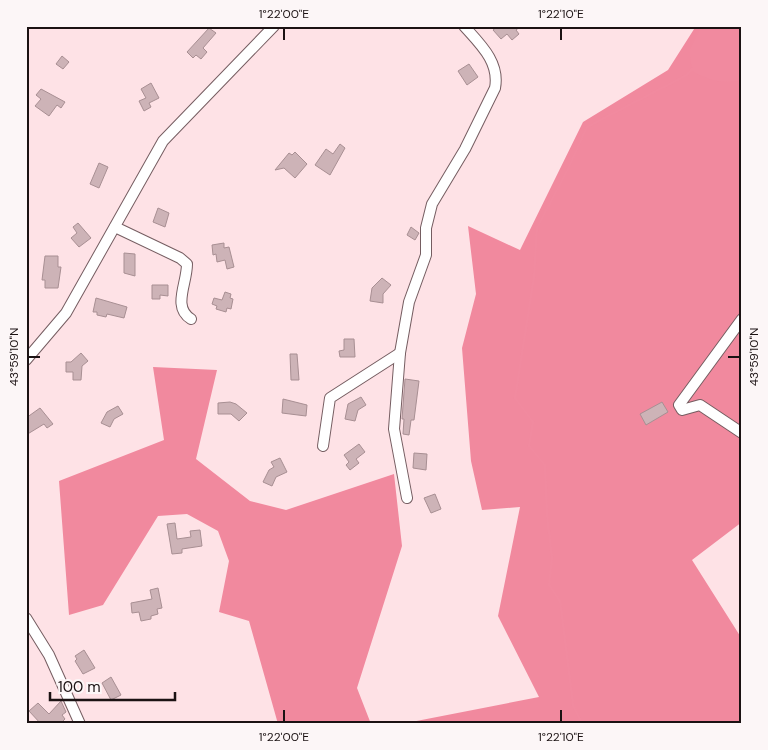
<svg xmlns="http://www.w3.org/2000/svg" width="768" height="750" font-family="'DM Sans',sans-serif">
  <rect width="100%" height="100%" fill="#fee2e6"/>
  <!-- forest -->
  <g fill="#f1899e">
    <path d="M 696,26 L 742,26 L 742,522 L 692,560 L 742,639 L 742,724 L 401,724 L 539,697 L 498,616 L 520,507 L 482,510 L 471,461 L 462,348 L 476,294 L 468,226 L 520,250 L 583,122 L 668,70 Z"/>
    <path d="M 153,367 L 217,370 L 196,459 L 250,501 L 286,510 L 394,474 L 402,546 L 357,688 L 371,724 L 278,724 L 249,621 L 219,612 L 229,561 L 218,531 L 187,514 L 158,516 L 103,605 L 69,615 L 59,481 L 164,440 Z"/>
  </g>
  <!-- water -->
  <path fill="#f18a9f" d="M 701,26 L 742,26 L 742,80 C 724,85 708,80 692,71 L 689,51 Z"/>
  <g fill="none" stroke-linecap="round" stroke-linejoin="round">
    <!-- stream -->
    <path stroke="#f18a9f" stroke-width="2.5" d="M 582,724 L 573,705 L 560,601 L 549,585 L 552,558 L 547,515 L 545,465 L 529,446 L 533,422 L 515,398 L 534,277 L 537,228 L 568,169 L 587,127 L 687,75 L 692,69"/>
  </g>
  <!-- building -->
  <g fill="#cdb3b7" stroke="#a88f93">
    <path d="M 498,26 L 521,26 L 516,30 L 519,34 L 512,40 L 507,34 L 501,39 L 493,30 Z"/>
    <path d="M 209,28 L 216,33 L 203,48 L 207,52 L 201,59 L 196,55 L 193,58 L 187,52 Z"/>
    <path d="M 62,56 L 69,62 L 63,69 L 56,64 Z"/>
    <path d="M 469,64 L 478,77 L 467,85 L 458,71 Z"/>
    <path d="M 151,83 L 159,98 L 149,103 L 151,107 L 144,111 L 139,101 L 146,98 L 141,89 Z"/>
    <path d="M 41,89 L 65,102 L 61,108 L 57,105 L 49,116 L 35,106 L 41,99 L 36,95 Z"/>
    <path d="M 340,144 L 345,148 L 330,175 L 315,165 L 326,149 L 333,154 Z"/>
    <path d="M 295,152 L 307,164 L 295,178 L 284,168 L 275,170 L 289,153 L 292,155 Z"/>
    <path d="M 99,163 L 108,167 L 99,188 L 90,184 Z"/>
    <path d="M 158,208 L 169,213 L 165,227 L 153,222 Z"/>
    <path d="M 78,223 L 91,238 L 79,247 L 71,238 L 77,233 L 73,227 Z"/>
    <path d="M 411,227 L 419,233 L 415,240 L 407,235 Z"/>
    <path d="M 224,243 L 224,248 L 229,247 L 234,267 L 227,269 L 225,260 L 217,262 L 216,254 L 213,255 L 212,245 Z"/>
    <path d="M 124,253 L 135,254 L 135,276 L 124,273 Z"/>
    <path d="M 45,256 L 58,256 L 58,267 L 61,267 L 58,288 L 45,288 L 45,280 L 42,280 Z"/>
    <path d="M 382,278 L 391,285 L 383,294 L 383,303 L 370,301 L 372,288 Z"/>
    <path d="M 152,285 L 168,285 L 168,296 L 160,295 L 160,299 L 152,299 Z"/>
    <path d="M 225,292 L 231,294 L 230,298 L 233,299 L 231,309 L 227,308 L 226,312 L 216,309 L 217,306 L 212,304 L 214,298 L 222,300 Z"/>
    <path d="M 96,298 L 127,307 L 124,318 L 107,314 L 106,317 L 97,315 L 97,312 L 93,312 Z"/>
    <path d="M 344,339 L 354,339 L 355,357 L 340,357 L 339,351 L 344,350 Z"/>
    <path d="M 81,353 L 88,361 L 82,366 L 81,380 L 73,380 L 73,372 L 66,372 L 66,362 L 71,362 Z"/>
    <path d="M 290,354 L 297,354 L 299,380 L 291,380 Z"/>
    <path d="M 405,379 L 419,381 L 414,420 L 411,420 L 409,435 L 403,434 L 404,419 L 402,419 Z"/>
    <path d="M 361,397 L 366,405 L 358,410 L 355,421 L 345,419 L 348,404 Z"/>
    <path d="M 283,399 L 307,405 L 306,416 L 282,413 Z"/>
    <path d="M 230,402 L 236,404 L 247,413 L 239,421 L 231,414 L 218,414 L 218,403 Z"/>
    <path d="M 662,402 L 668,412 L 646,425 L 640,414 Z"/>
    <path d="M 118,406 L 123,414 L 114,419 L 110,427 L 101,423 L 107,412 Z"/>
    <path d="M 40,408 L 53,424 L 47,428 L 44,424 L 26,435 L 26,418 Z"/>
    <path d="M 359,444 L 365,452 L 356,459 L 359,463 L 350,470 L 346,465 L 349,462 L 344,455 Z"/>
    <path d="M 414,453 L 427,454 L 426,470 L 413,468 Z"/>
    <path d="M 280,458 L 287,472 L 276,477 L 272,486 L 263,482 L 269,470 L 274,467 L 271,462 Z"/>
    <path d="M 435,494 L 441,509 L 431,513 L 424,498 Z"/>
    <path d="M 175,523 L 177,539 L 191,537 L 190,531 L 200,530 L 202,546 L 182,549 L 182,553 L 172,554 L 167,524 Z"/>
    <path d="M 158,588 L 162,608 L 157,609 L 158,614 L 151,616 L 151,619 L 141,621 L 139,612 L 132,613 L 131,603 L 152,599 L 150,590 Z"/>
    <path d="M 84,650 L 95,668 L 83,674 L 75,661 L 77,659 L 75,656 Z"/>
    <path d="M 111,677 L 121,695 L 111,700 L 102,683 Z"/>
    <path d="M 61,701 L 66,712 L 62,715 L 65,719 L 60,724 L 41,724 L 29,711 L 38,703 L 49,714 Z"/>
  </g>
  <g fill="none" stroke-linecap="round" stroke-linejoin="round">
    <!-- minor casing -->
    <g stroke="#755d61" stroke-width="12">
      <g id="minor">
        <path d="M 115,227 L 180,258 L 187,264 C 187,284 172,307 191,319"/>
        <path d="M 742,319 L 679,405 L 682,410 L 700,405 L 742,433"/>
        <path d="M 26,360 L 66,313 L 163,141 L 274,26"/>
        <path d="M 323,446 L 330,398 L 400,353"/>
        <path d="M 407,498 L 394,429 L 400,353 L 409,302 L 426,255 L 426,228 L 432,204 L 465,149 L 495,88 C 500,62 480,44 464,26"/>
        <path d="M 26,618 L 49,655 L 80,724"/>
      </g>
    </g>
    <!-- minor -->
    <use href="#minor" stroke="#fff" stroke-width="10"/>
  </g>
  <!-- ticks -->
  <path fill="none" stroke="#1b1213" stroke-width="2" d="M 284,28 L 284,40M 561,28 L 561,40M 28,357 L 40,357M 728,357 L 740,357M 284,710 L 284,722M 561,710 L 561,722"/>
  <!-- border -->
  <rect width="768" height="750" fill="none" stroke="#fcf6f7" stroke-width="55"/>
  <!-- scale -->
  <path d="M50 692v8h125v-8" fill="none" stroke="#1b1213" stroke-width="2.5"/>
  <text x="58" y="692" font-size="15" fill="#1b1213" stroke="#fcf6f7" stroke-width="4" paint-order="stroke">100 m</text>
  <rect x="28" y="28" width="712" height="694" fill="none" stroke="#1b1213" stroke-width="2"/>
  <g font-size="12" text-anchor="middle" fill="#1b1213">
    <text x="284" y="18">1°22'00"E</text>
    <text x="561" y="18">1°22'10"E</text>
    <text transform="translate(14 357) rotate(-90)" y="4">43°59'10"N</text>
    <text transform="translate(754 357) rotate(-90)" y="4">43°59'10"N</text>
    <text x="284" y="741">1°22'00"E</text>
    <text x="561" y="741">1°22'10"E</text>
  </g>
</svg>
